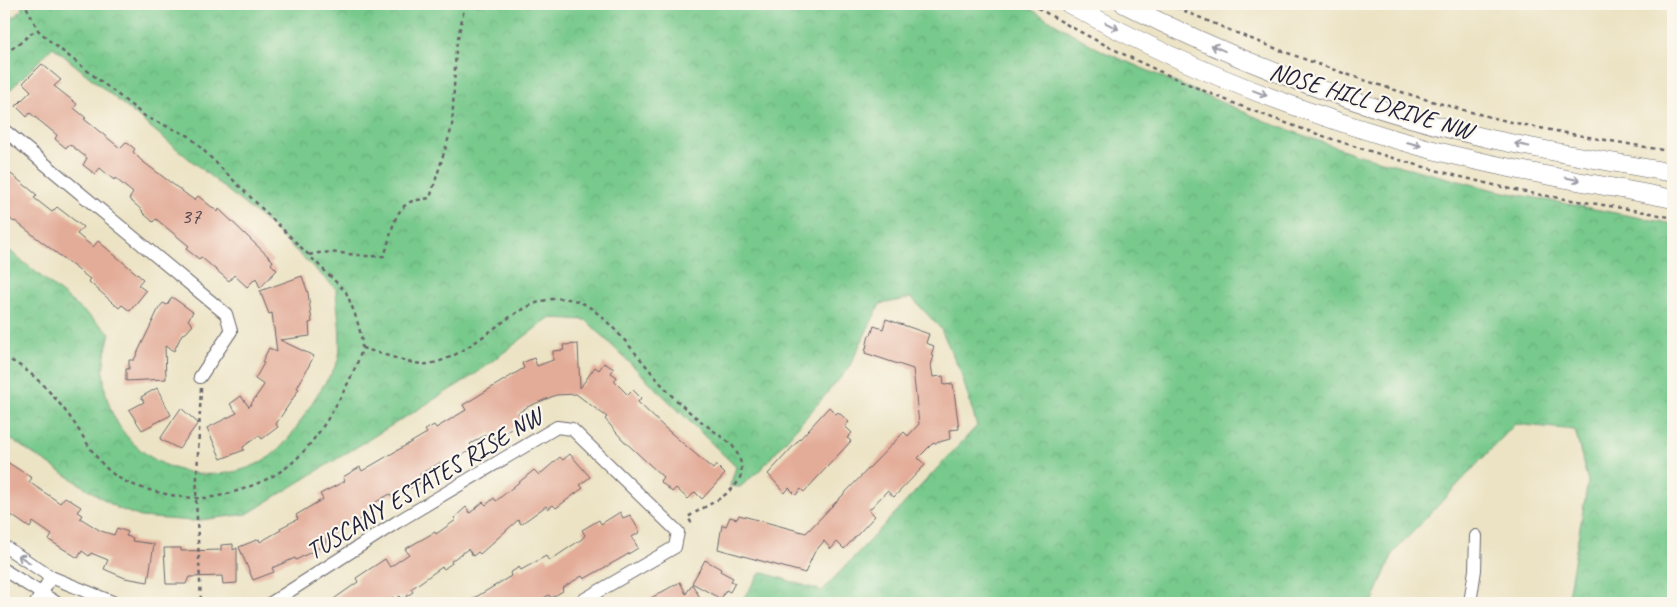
<svg xmlns="http://www.w3.org/2000/svg" width="1677" height="607" font-family="Caveat,sans-serif">
  <defs>
    <pattern id="park-crowns" width="20" height="18" patternUnits="userSpaceOnUse" patternTransform="scale(1.25)"><rect width="20" height="18" fill="#77c98c"/><path d="M2 6a3 3 0 1 1 6 0M12 15a3 3 0 1 1 6 0" fill="none" stroke="#67ac7a"/></pattern>
  </defs>
  <rect width="100%" height="100%" fill="#fbf7ec"/>
  <filter id="ink" filterUnits="userSpaceOnUse"><feTurbulence type="fractalNoise" baseFrequency=".02" numOctaves="2"/><feDisplacementMap in="SourceGraphic" scale="10" xChannelSelector="R" yChannelSelector="G"/><feConvolveMatrix kernelMatrix="1 2 1 2 8 2 1 2 1" color-interpolation-filters="sRGB"/></filter>
  <filter id="wash" filterUnits="userSpaceOnUse"><feTurbulence type="fractalNoise" baseFrequency=".0096" numOctaves="4" result="noise"/><feDisplacementMap in="SourceGraphic" scale="20" xChannelSelector="R" yChannelSelector="G"/><feGaussianBlur stdDeviation="1.12" result="paint"/><feColorMatrix in="noise" values="0 0 0 0 0 0 0 0 0 0 0 0 0 0 0 0 0 1.4 0 .05"/><feComposite in="paint" operator="in"/></filter>
  <g filter="url(#wash)">
    <rect width="100%" height="100%" fill="#ece3c4"/>
    <!-- park -->
    <path fill="url(#park-crowns)" stroke="#4c7664" d="M 20,4 L 1022,4 L 1102,51 L 1272,124 L 1355,154 L 1494,190 L 1673,224 L 1673,603 L 1576,603 L 1568,596 L 1588,482 L 1575,430 L 1515,424 L 1393,553 L 1372,603 L 740,603 L 761,572 L 822,591 L 977,426 L 961,373 L 941,329 L 912,298 L 880,304 L 848,369 L 761,469 L 740,487 L 730,486 L 736,467 L 586,320 L 549,318 L 474,375 L 247,514 L 192,521 L 141,517 L 117,508 L 4,435 L 4,246 L 110,333 C 106,349 102,365 104,381 C 111,457 196,496 261,462 C 285,450 298,425 312,403 C 318,392 337,368 339,357 C 342,338 337,309 336,289 L 266,222 L 53,47 L 4,96 L 4,25 L 23,9 Z"/>
    <g id="blocks">
      <!-- building -->
      <g fill="#e3ac98">
        <path d="M 42,64 L 61,80 L 54,86 L 77,104 L 74,108 L 86,118 L 84,119 L 120,148 L 126,142 L 135,149 L 133,152 L 142,161 L 194,200 L 198,196 L 218,212 L 219,209 L 273,261 L 271,264 L 277,270 L 260,288 L 256,278 L 247,287 L 234,275 L 229,281 L 201,257 L 199,259 L 186,249 L 189,246 L 156,219 L 153,222 L 142,212 L 143,211 L 129,199 L 133,193 L 115,178 L 114,180 L 100,168 L 95,174 L 83,165 L 87,158 L 72,146 L 68,145 L 66,148 L 55,139 L 57,135 L 30,113 L 27,117 L 16,106 L 31,91 L 23,83 Z"/>
        <path d="M 11,174 L 37,195 L 34,198 L 52,212 L 57,207 L 83,227 L 77,234 L 93,247 L 98,241 L 143,279 L 138,285 L 146,291 L 130,311 L 122,305 L 119,308 L 88,281 L 90,279 L 15,221 L 14,222 L 4,214 L 4,184 Z"/>
        <path d="M 302,276 L 308,293 L 312,322 L 309,323 L 310,336 L 280,340 L 314,356 L 297,388 L 299,389 L 276,424 L 278,427 L 262,439 L 259,435 L 243,447 L 244,450 L 221,459 L 207,428 L 237,413 L 230,404 L 241,396 L 249,407 L 264,385 L 255,379 L 264,363 L 262,362 L 269,348 L 277,352 L 272,313 L 269,314 L 260,291 Z"/>
        <path d="M 172,297 L 193,312 L 188,320 L 193,325 L 186,333 L 182,334 L 174,351 L 165,346 L 166,379 L 126,381 L 126,369 L 129,369 L 129,360 L 134,360 L 159,308 L 163,303 L 167,305 Z"/>
        <path d="M 886,319 L 929,334 L 926,343 L 934,346 L 931,355 L 934,356 L 931,365 L 933,377 L 943,376 L 944,385 L 953,384 L 959,429 L 949,430 L 950,439 L 932,444 L 918,458 L 925,465 L 894,497 L 887,491 L 869,510 L 875,516 L 844,549 L 837,542 L 831,549 L 824,541 L 814,553 L 805,573 L 718,549 L 722,525 L 726,526 L 730,517 L 737,519 L 739,515 L 806,533 L 904,432 L 908,436 L 919,424 L 913,369 L 865,353 L 869,335 L 871,335 L 874,326 L 883,329 Z"/>
        <path d="M 578,344 L 580,388 L 595,367 L 599,370 L 604,363 L 614,369 L 611,373 L 617,377 L 614,381 L 628,395 L 633,390 L 641,398 L 638,402 L 664,427 L 713,469 L 716,465 L 725,474 L 702,499 L 695,492 L 688,499 L 676,488 L 672,492 L 660,481 L 663,477 L 622,439 L 605,419 L 607,417 L 576,394 L 556,395 L 527,407 L 518,413 L 522,421 L 508,431 L 495,439 L 491,432 L 470,444 L 473,449 L 460,456 L 442,466 L 440,463 L 420,474 L 424,481 L 392,497 L 390,494 L 369,506 L 373,512 L 326,538 L 326,544 L 296,560 L 295,558 L 272,568 L 274,572 L 253,580 L 239,547 L 259,539 L 260,542 L 281,530 L 280,528 L 298,519 L 296,515 L 323,499 L 320,494 L 345,481 L 343,477 L 360,467 L 362,471 L 427,433 L 425,430 L 434,425 L 436,428 L 466,410 L 463,405 L 524,368 L 522,363 L 534,358 L 537,366 L 553,360 L 553,351 L 564,350 L 563,345 Z"/>
        <path d="M 157,388 L 171,415 L 142,430 L 129,410 L 144,402 L 141,397 Z"/>
        <path d="M 829,407 L 836,414 L 838,412 L 849,422 L 845,426 L 852,433 L 847,438 L 851,441 L 804,492 L 801,489 L 796,495 L 789,488 L 785,493 L 768,474 Z"/>
        <path d="M 181,408 L 198,423 L 179,449 L 160,439 Z"/>
        <path d="M 570,454 L 590,477 L 580,485 L 583,488 L 556,508 L 553,505 L 548,509 L 546,506 L 521,524 L 518,520 L 480,554 L 478,552 L 473,556 L 468,549 L 451,561 L 452,563 L 444,569 L 442,567 L 411,589 L 413,592 L 403,599 L 400,596 L 395,600 L 393,597 L 384,603 L 328,603 L 358,582 L 356,578 L 385,559 L 390,567 L 409,554 L 405,549 L 435,532 L 436,534 L 456,520 L 454,518 L 466,507 L 470,513 L 483,502 L 486,505 L 494,498 L 496,501 L 534,470 L 539,475 L 560,457 L 563,460 Z"/>
        <path d="M 4,460 L 32,478 L 29,482 L 60,503 L 65,497 L 81,507 L 77,512 L 82,515 L 80,518 L 101,531 L 114,535 L 117,528 L 128,532 L 126,536 L 133,538 L 132,541 L 154,544 L 148,582 L 125,578 L 104,569 L 108,560 L 91,553 L 89,556 L 82,551 L 78,558 L 49,540 L 52,535 L 33,522 L 30,528 L 4,510 Z"/>
        <path d="M 620,512 L 623,518 L 630,515 L 640,532 L 632,537 L 638,548 L 625,556 L 584,579 L 582,576 L 562,588 L 563,591 L 551,598 L 549,595 L 535,603 L 466,603 L 511,576 L 510,573 L 519,567 L 521,570 L 546,556 L 549,561 L 582,539 L 585,535 L 582,530 L 599,520 L 601,524 Z"/>
        <path d="M 233,544 L 233,550 L 237,548 L 237,583 L 223,584 L 222,576 L 189,577 L 186,584 L 166,584 L 164,548 L 181,548 L 181,551 L 221,550 L 221,545 Z"/>
        <path d="M 705,560 L 721,569 L 720,571 L 733,578 L 731,581 L 735,583 L 730,592 L 726,590 L 721,599 L 692,583 Z"/>
        <path d="M 680,582 L 686,594 L 692,584 L 703,603 L 642,603 Z"/>
      </g>
    </g>
  </g>
  <g filter="url(#ink)">
    <use href="#blocks" fill-opacity="0" stroke="#69666b" stroke-width="1"/>
    <g fill="none" stroke-linecap="round" stroke-linejoin="round">
      <!-- street casing -->
      <g stroke="#69666b" stroke-width="14">
        <g id="street">
          <path d="M 4,130 L 226,314 L 231,331 L 200,377"/>
          <path d="M 4,546 L 51,577 L 115,603"/>
          <path d="M 4,570 L 57,603"/>
          <path d="M 36,603 L 51,577"/>
          <path d="M 271,603 L 397,522 L 557,427 L 572,429 L 678,532 L 675,547 L 578,603"/>
          <path d="M 1470,603 L 1475,570 L 1476,536"/>
        </g>
      </g>
      <!-- secondary casing -->
      <g stroke="#69666b" stroke-width="19">
        <g id="secondary">
          <path d="M 1069,4 C 1183,67 1307,116 1433,150 C 1512,171 1593,183 1673,199"/>
          <path d="M 1124,4 C 1240,63 1364,110 1491,139 C 1551,152 1612,162 1673,173"/>
        </g>
      </g>
      <!-- path -->
      <g stroke="#69666b" stroke-width="2.5" stroke-dasharray="4 4" stroke-linecap="butt">
        <path d="M 1031,4 C 1176,90 1338,148 1502,187 C 1558,200 1617,205 1673,218"/>
        <path d="M 1169,4 C 1274,51 1383,90 1494,118 C 1553,132 1614,141 1673,152"/>
        <path d="M 4,52 C 20,47 28,33 38,30"/>
        <path d="M 309,255 C 335,248 357,258 384,256 C 391,239 392,211 410,202 C 415,200 424,199 430,198 L 452,127 L 456,48 L 465,4"/>
        <path d="M 362,348 C 377,352 416,366 428,364 C 481,356 521,284 577,301 C 607,310 649,373 673,397 C 691,415 712,429 732,445 C 761,486 717,498 688,517 L 692,524"/>
        <path d="M 4,357 C 31,369 52,393 70,417 C 88,442 99,471 129,483 C 148,491 175,497 196,498 C 222,500 274,480 293,462 C 312,445 328,420 340,398 C 346,388 362,356 362,346 C 361,327 353,309 346,292 L 189,136 L 146,117 L 51,42 L 38,30 L 25,4"/>
        <path d="M 201,388 L 196,498 L 201,603"/>
      </g>
      <!-- street -->
      <use href="#street" stroke="#fff" stroke-width="12"/>
      <!-- secondary -->
      <use href="#secondary" stroke="#fff" stroke-width="18"/>
    </g>
    <!-- one-way arrows -->
    <defs><path id="oneway-shaft" d="M-6 0H5M1.5-3L5.5 0L1.5 3" fill="none" stroke-width="1.6" stroke-linecap="round" stroke-linejoin="round" transform="scale(1.25)"/></defs>
    <g stroke="#9c9ca7">
      <use href="#oneway-shaft" transform="translate(1112 26) rotate(27)"/>
      <use href="#oneway-shaft" transform="translate(1218 48) rotate(-156)"/>
      <use href="#oneway-shaft" transform="translate(1260 93) rotate(21)"/>
      <use href="#oneway-shaft" transform="translate(1414 144) rotate(16)"/>
      <use href="#oneway-shaft" transform="translate(1522 145) rotate(-169)"/>
      <use href="#oneway-shaft" transform="translate(1573 179) rotate(11)"/>
      <use href="#oneway-shaft" transform="translate(24 559) rotate(-147)"/>
    </g>
  </g>
  <g text-anchor="middle" dominant-baseline="central" stroke-width="4.5" stroke-linejoin="round" paint-order="stroke">
    <!-- number labels -->
    <g font-size="22" fill="#524452">
      <text x="191" y="216">37</text>
    </g>
    <!-- street labels -->
    <g font-size="25" fill="#22223b" stroke="#fbf7ec">
      <text transform="translate(1371 101) rotate(17)">NOSE HILL DRIVE NW</text>
      <text transform="translate(424 484) rotate(-31)">TUSCANY ESTATES RISE NW</text>
    </g>
  </g>
  <!-- margin -->
  <rect width="1677" height="607" fill="none" stroke="#fbf7ec" stroke-width="20"/>
</svg>
